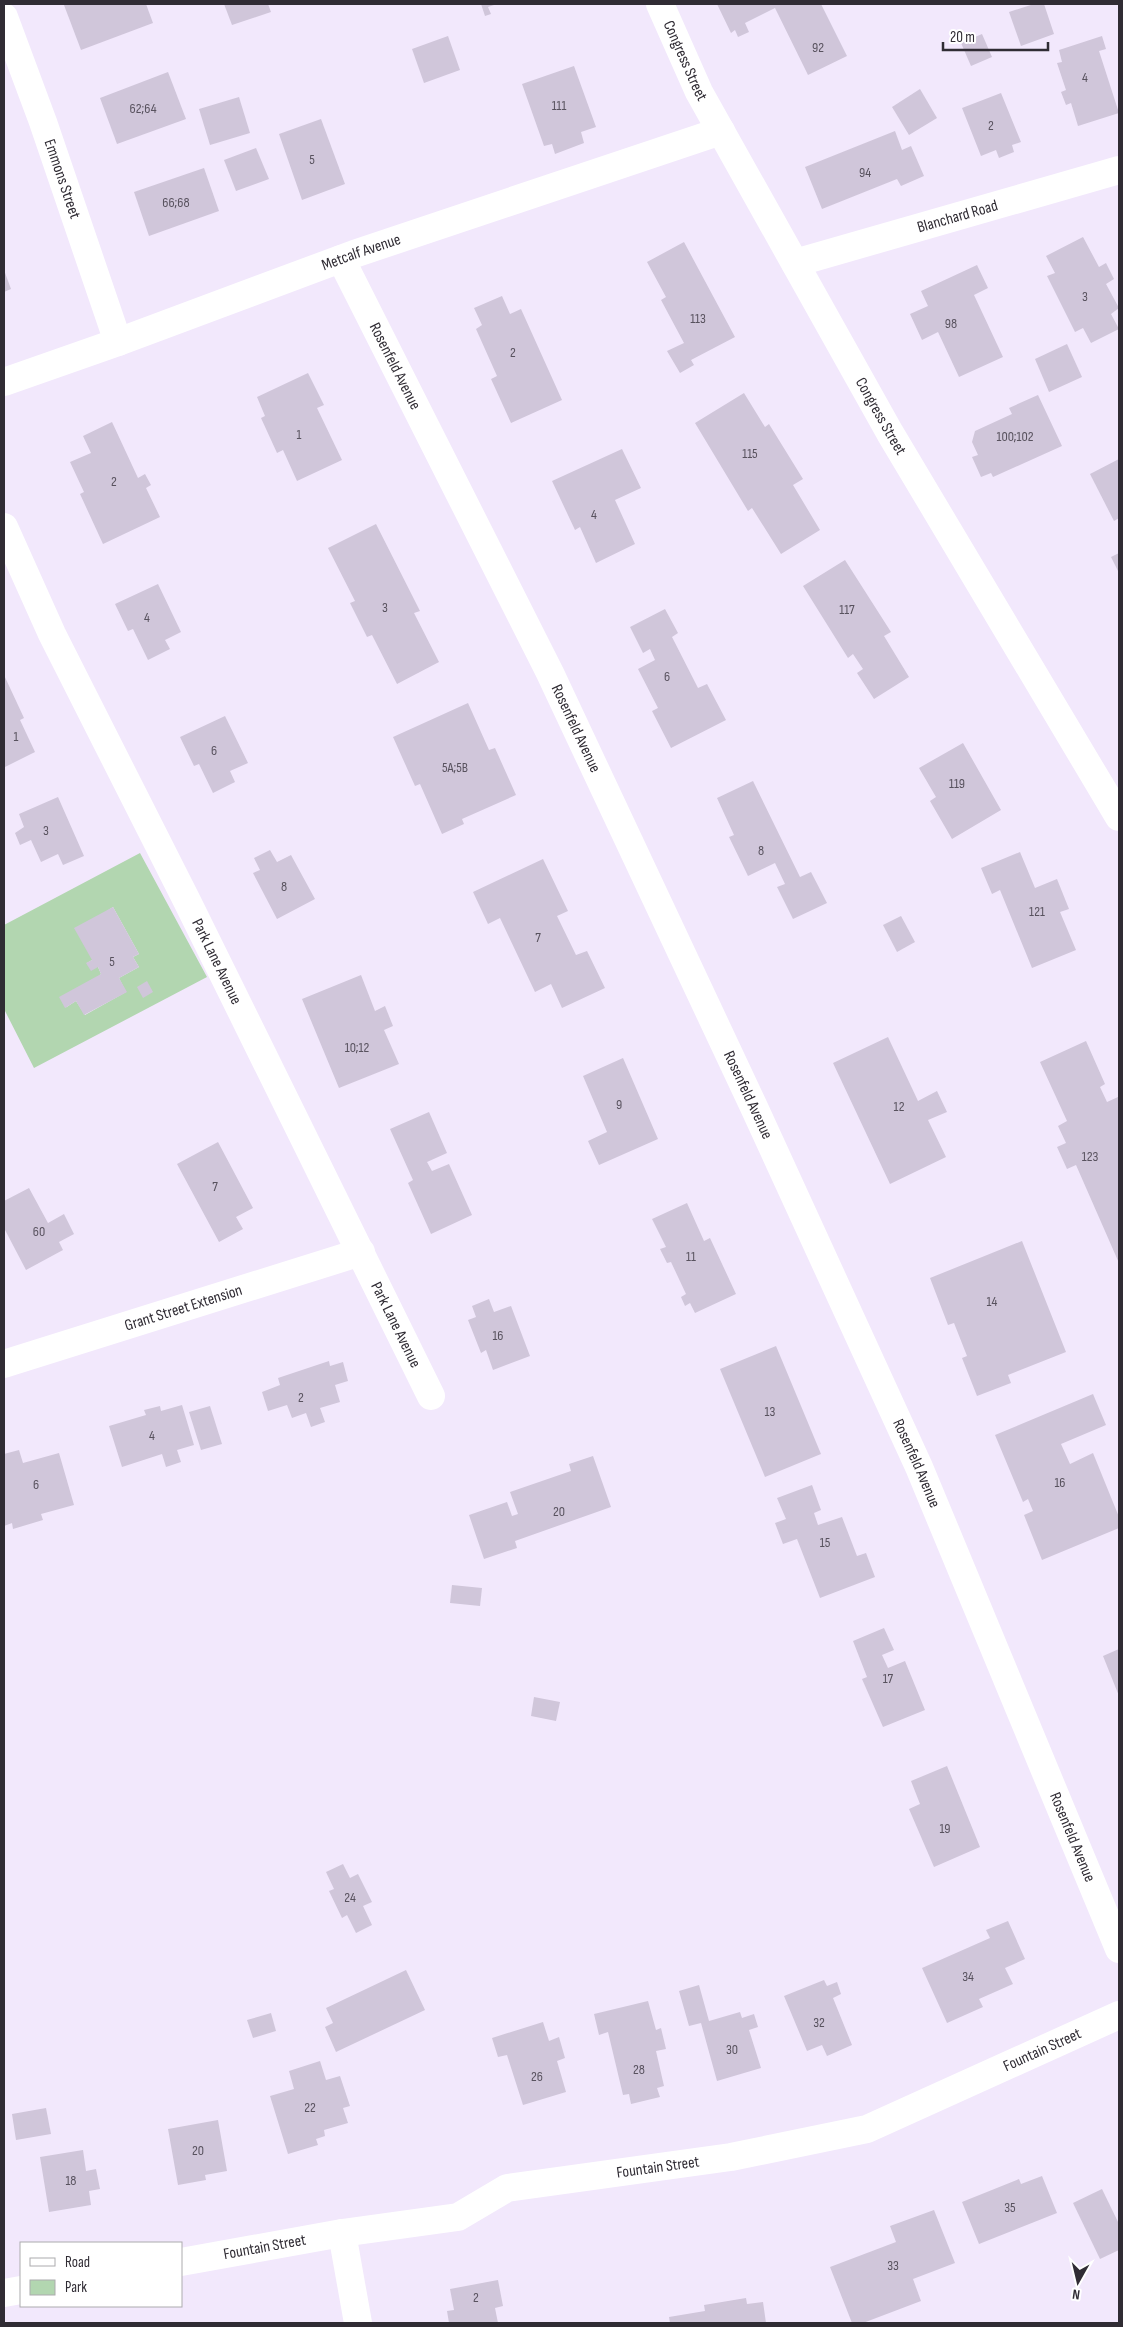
<svg xmlns="http://www.w3.org/2000/svg" width="1123" height="2327" font-family="'Sofia Sans Condensed',sans-serif">
  <rect width="100%" height="100%" fill="#f2e8fc"/>
  <!-- green -->
  <path fill="#b2d6b0" fill-rule="evenodd" d="M 140,853 L 207,977 L 34,1068 L 4,1009 L 4,925 ZM 113,907 L 139,954 L 133,957 L 139,967 L 119,978 L 126,992 L 85,1015 L 76,1001 L 65,1008 L 101,974 L 98,967 L 87,963 L 92,960 L 107,911 Z"/>
  <!-- building -->
  <g fill="#d0c6da">
    <path d="M 68,4 L 146,4 L 153,23 L 81,50 L 64,5 Z"/>
    <path d="M 224,4 L 268,4 L 271,12 L 232,25 Z"/>
    <path d="M 481,4 L 497,4 L 488,7 L 491,14 L 485,16 Z"/>
    <path d="M 717,4 L 821,4 L 847,56 L 808,75 L 775,8 L 745,23 L 749,32 L 738,37 L 735,30 L 731,33 Z"/>
    <path d="M 1034,4 L 1044,4 L 1054,34 L 1021,46 L 1009,12 Z"/>
    <path d="M 982,34 L 992,57 L 971,66 L 961,43 Z"/>
    <path d="M 448,36 L 460,70 L 424,83 L 412,49 Z"/>
    <path d="M 1102,36 L 1106,49 L 1099,51 L 1119,113 L 1078,126 L 1071,103 L 1066,105 L 1061,92 L 1066,90 L 1057,63 L 1062,62 L 1059,50 Z"/>
    <path d="M 574,66 L 596,127 L 581,132 L 584,143 L 555,154 L 552,144 L 544,146 L 522,84 Z"/>
    <path d="M 168,72 L 186,119 L 117,144 L 100,98 Z"/>
    <path d="M 920,89 L 937,118 L 909,135 L 892,107 Z"/>
    <path d="M 1001,93 L 1021,142 L 1012,145 L 1014,152 L 999,158 L 996,150 L 981,156 L 962,108 Z"/>
    <path d="M 239,97 L 250,133 L 210,145 L 199,109 Z"/>
    <path d="M 321,119 L 345,184 L 302,200 L 279,134 Z"/>
    <path d="M 895,131 L 902,150 L 911,146 L 924,176 L 901,186 L 897,179 L 822,209 L 805,167 Z"/>
    <path d="M 256,148 L 269,179 L 236,191 L 224,160 Z"/>
    <path d="M 204,168 L 219,211 L 149,236 L 134,192 Z"/>
    <path d="M 1083,237 L 1099,267 L 1106,263 L 1114,279 L 1106,284 L 1119,308 L 1111,314 L 1119,329 L 1091,343 L 1083,328 L 1075,332 L 1047,276 L 1055,273 L 1046,256 Z"/>
    <path d="M 684,242 L 735,337 L 691,360 L 694,365 L 680,373 L 667,351 L 684,343 L 661,300 L 666,297 L 647,262 Z"/>
    <path d="M 977,265 L 988,288 L 974,295 L 1003,357 L 959,377 L 938,332 L 922,340 L 910,314 L 928,306 L 921,291 Z"/>
    <path d="M 4,270 L 11,289 L 4,292 Z"/>
    <path d="M 502,296 L 510,314 L 521,309 L 562,400 L 511,423 L 491,379 L 497,376 L 476,329 L 482,325 L 474,308 Z"/>
    <path d="M 1067,344 L 1082,377 L 1049,392 L 1035,359 Z"/>
    <path d="M 308,373 L 324,405 L 317,408 L 342,460 L 297,481 L 283,450 L 277,453 L 261,418 L 265,416 L 257,397 Z"/>
    <path d="M 744,393 L 765,427 L 769,424 L 803,479 L 793,485 L 820,530 L 781,554 L 752,508 L 748,511 L 695,423 Z"/>
    <path d="M 1038,395 L 1062,446 L 993,477 L 991,473 L 981,477 L 972,457 L 978,455 L 972,442 L 975,431 L 1012,414 L 1009,408 Z"/>
    <path d="M 112,422 L 138,478 L 145,474 L 151,485 L 146,488 L 160,517 L 103,544 L 80,494 L 84,492 L 70,462 L 91,453 L 83,436 Z"/>
    <path d="M 622,449 L 641,488 L 615,500 L 635,544 L 596,563 L 580,527 L 575,530 L 552,481 Z"/>
    <path d="M 1119,459 L 1119,518 L 1114,521 L 1090,474 Z"/>
    <path d="M 376,524 L 420,611 L 414,613 L 439,662 L 397,684 L 372,635 L 367,637 L 350,603 L 355,601 L 328,548 Z"/>
    <path d="M 1119,553 L 1119,573 L 1111,557 Z"/>
    <path d="M 845,560 L 891,632 L 884,636 L 909,677 L 874,699 L 857,673 L 863,669 L 853,654 L 848,658 L 803,586 Z"/>
    <path d="M 158,584 L 181,632 L 165,640 L 170,649 L 148,660 L 133,629 L 128,631 L 115,604 Z"/>
    <path d="M 665,609 L 678,633 L 672,637 L 698,688 L 707,684 L 726,720 L 671,748 L 652,711 L 658,708 L 638,669 L 655,660 L 650,649 L 643,653 L 630,627 Z"/>
    <path d="M 4,675 L 24,718 L 20,720 L 35,752 L 5,767 Z"/>
    <path d="M 468,703 L 489,750 L 495,748 L 516,795 L 462,819 L 464,824 L 442,834 L 420,784 L 415,786 L 393,737 Z"/>
    <path d="M 225,716 L 248,763 L 230,771 L 235,782 L 213,793 L 199,764 L 194,766 L 180,737 Z"/>
    <path d="M 963,743 L 1001,810 L 952,839 L 930,801 L 936,797 L 919,768 Z"/>
    <path d="M 753,781 L 800,877 L 811,872 L 827,903 L 793,919 L 777,887 L 785,884 L 775,863 L 748,876 L 729,837 L 734,835 L 717,798 Z"/>
    <path d="M 58,797 L 84,856 L 63,865 L 58,854 L 41,862 L 31,840 L 20,845 L 15,833 L 24,827 L 19,814 Z"/>
    <path d="M 270,850 L 277,862 L 291,855 L 315,899 L 277,919 L 253,873 L 260,870 L 254,858 Z"/>
    <path d="M 1020,852 L 1035,888 L 1057,879 L 1069,909 L 1060,912 L 1076,950 L 1032,968 L 1000,890 L 992,894 L 981,868 Z"/>
    <path d="M 543,859 L 568,911 L 557,916 L 576,955 L 587,951 L 605,988 L 562,1008 L 551,984 L 535,992 L 500,918 L 488,924 L 473,892 Z"/>
    <path d="M 113,907 L 139,954 L 133,957 L 139,967 L 119,978 L 127,992 L 84,1015 L 76,1001 L 65,1008 L 59,997 L 101,974 L 98,967 L 91,971 L 86,963 L 92,960 L 74,928 Z"/>
    <path d="M 901,916 L 915,942 L 897,952 L 883,925 Z"/>
    <path d="M 361,975 L 375,1011 L 385,1006 L 393,1026 L 384,1030 L 399,1064 L 339,1088 L 302,999 Z"/>
    <path d="M 147,981 L 153,992 L 143,998 L 137,987 Z"/>
    <path d="M 888,1037 L 918,1101 L 937,1091 L 947,1112 L 928,1120 L 946,1157 L 890,1184 L 833,1063 Z"/>
    <path d="M 1086,1041 L 1105,1084 L 1100,1087 L 1107,1102 L 1118,1097 L 1119,1100 L 1119,1263 L 1076,1165 L 1067,1169 L 1057,1147 L 1066,1143 L 1058,1126 L 1067,1121 L 1040,1062 Z"/>
    <path d="M 623,1058 L 658,1139 L 599,1165 L 588,1141 L 607,1132 L 583,1076 Z"/>
    <path d="M 429,1112 L 447,1153 L 427,1162 L 432,1171 L 449,1164 L 472,1215 L 431,1234 L 408,1183 L 413,1180 L 390,1129 Z"/>
    <path d="M 218,1142 L 253,1208 L 236,1217 L 243,1229 L 219,1242 L 177,1164 Z"/>
    <path d="M 29,1188 L 48,1223 L 64,1214 L 74,1234 L 59,1242 L 63,1250 L 26,1270 L 4,1228 L 4,1201 Z"/>
    <path d="M 687,1203 L 704,1241 L 710,1238 L 736,1294 L 695,1313 L 690,1303 L 685,1306 L 681,1297 L 686,1294 L 671,1262 L 667,1263 L 660,1249 L 666,1247 L 652,1219 Z"/>
    <path d="M 1022,1241 L 1066,1352 L 1008,1375 L 1011,1383 L 977,1396 L 962,1358 L 967,1356 L 954,1323 L 948,1325 L 930,1278 Z"/>
    <path d="M 489,1299 L 494,1312 L 511,1306 L 530,1356 L 493,1370 L 486,1350 L 481,1353 L 468,1320 L 476,1317 L 472,1306 Z"/>
    <path d="M 776,1346 L 821,1454 L 765,1477 L 720,1369 Z"/>
    <path d="M 329,1361 L 330,1366 L 343,1362 L 348,1381 L 335,1385 L 340,1402 L 320,1408 L 325,1422 L 311,1427 L 306,1413 L 292,1418 L 287,1405 L 268,1411 L 262,1392 L 280,1385 L 278,1378 Z"/>
    <path d="M 1093,1394 L 1106,1425 L 1061,1444 L 1070,1464 L 1093,1453 L 1119,1517 L 1119,1528 L 1042,1560 L 1024,1515 L 1033,1511 L 1028,1499 L 1023,1502 L 995,1435 Z"/>
    <path d="M 182,1405 L 194,1445 L 177,1450 L 181,1462 L 166,1467 L 162,1454 L 122,1467 L 109,1426 L 146,1415 L 144,1410 L 160,1406 L 161,1411 Z"/>
    <path d="M 210,1406 L 222,1444 L 201,1450 L 189,1412 Z"/>
    <path d="M 19,1450 L 23,1463 L 59,1453 L 74,1505 L 41,1514 L 43,1520 L 13,1529 L 12,1523 L 4,1526 L 4,1454 Z"/>
    <path d="M 593,1456 L 611,1507 L 515,1541 L 517,1548 L 484,1559 L 469,1515 L 507,1502 L 512,1516 L 518,1514 L 510,1492 L 571,1471 L 569,1464 Z"/>
    <path d="M 812,1485 L 821,1510 L 814,1513 L 818,1525 L 842,1517 L 857,1556 L 866,1553 L 875,1577 L 820,1598 L 797,1539 L 783,1544 L 775,1523 L 786,1519 L 777,1498 Z"/>
    <path d="M 452,1585 L 482,1588 L 480,1606 L 450,1603 Z"/>
    <path d="M 884,1628 L 894,1650 L 882,1655 L 888,1668 L 905,1661 L 925,1710 L 883,1727 L 862,1679 L 867,1677 L 853,1641 Z"/>
    <path d="M 1119,1649 L 1119,1696 L 1103,1656 Z"/>
    <path d="M 534,1697 L 560,1702 L 556,1721 L 531,1716 Z"/>
    <path d="M 947,1766 L 980,1847 L 934,1867 L 909,1809 L 920,1804 L 911,1781 Z"/>
    <path d="M 343,1864 L 350,1878 L 358,1874 L 372,1902 L 363,1906 L 372,1925 L 356,1933 L 347,1915 L 342,1918 L 329,1891 L 334,1889 L 326,1872 Z"/>
    <path d="M 1008,1921 L 1025,1959 L 1005,1968 L 1013,1984 L 979,1999 L 983,2007 L 947,2023 L 922,1968 L 990,1938 L 986,1930 Z"/>
    <path d="M 406,1970 L 425,2010 L 336,2052 L 325,2027 L 333,2023 L 326,2008 Z"/>
    <path d="M 824,1980 L 827,1986 L 837,1982 L 841,1994 L 833,1998 L 852,2045 L 827,2056 L 822,2045 L 807,2051 L 784,1996 Z"/>
    <path d="M 699,1985 L 709,2021 L 740,2012 L 742,2018 L 754,2014 L 758,2027 L 749,2030 L 761,2068 L 717,2081 L 701,2023 L 689,2026 L 679,1991 Z"/>
    <path d="M 648,2001 L 656,2030 L 661,2028 L 666,2049 L 656,2051 L 664,2086 L 657,2088 L 660,2097 L 631,2104 L 629,2094 L 623,2095 L 608,2032 L 599,2035 L 594,2014 Z"/>
    <path d="M 271,2013 L 276,2031 L 253,2038 L 247,2020 Z"/>
    <path d="M 543,2022 L 549,2041 L 559,2037 L 565,2058 L 557,2061 L 566,2092 L 523,2105 L 507,2055 L 498,2057 L 492,2038 Z"/>
    <path d="M 320,2061 L 326,2080 L 340,2076 L 350,2106 L 343,2108 L 348,2123 L 324,2130 L 325,2136 L 316,2139 L 318,2145 L 288,2154 L 270,2096 L 294,2089 L 289,2071 Z"/>
    <path d="M 46,2108 L 51,2134 L 16,2140 L 12,2114 Z"/>
    <path d="M 218,2120 L 227,2171 L 205,2175 L 206,2180 L 178,2185 L 168,2129 Z"/>
    <path d="M 83,2150 L 86,2171 L 96,2169 L 100,2189 L 89,2191 L 91,2205 L 49,2212 L 40,2157 Z"/>
    <path d="M 1042,2176 L 1057,2213 L 979,2244 L 962,2202 L 1019,2179 L 1021,2184 Z"/>
    <path d="M 1102,2189 L 1119,2224 L 1119,2250 L 1100,2259 L 1073,2203 Z"/>
    <path d="M 934,2210 L 955,2263 L 913,2279 L 921,2301 L 863,2323 L 852,2323 L 830,2267 L 896,2242 L 890,2226 Z"/>
    <path d="M 498,2280 L 503,2306 L 495,2308 L 498,2323 L 449,2323 L 447,2311 L 454,2310 L 450,2289 Z"/>
    <path d="M 746,2298 L 747,2304 L 763,2302 L 766,2323 L 670,2323 L 669,2317 L 705,2311 L 704,2305 Z"/>
  </g>
  <g fill="none" stroke-linecap="round" stroke-linejoin="round">
    <!-- street -->
    <g stroke="#fff" stroke-width="28">
      <path id="s1" d="M 4,17 L 43,122 L 118,342"/>
      <path id="s2" d="M 341,259 L 550,673 L 753,1105 L 919,1467 L 1119,1949"/>
      <path id="s3" d="M 795,263 L 1119,170"/>
      <path id="s4" d="M 4,382 L 118,342 L 354,254 L 721,131"/>
      <path id="s5" d="M 4,527 L 52,634 L 187,901 L 431,1396"/>
      <path id="s6" d="M 4,1364 L 361,1252"/>
      <path d="M 342,2233 L 358,2323"/>
    </g>
    <!-- secondary -->
    <g stroke="#fff" stroke-width="28">
      <path id="s7" d="M 660,4 L 699,92 L 890,433 L 1119,817"/>
      <path id="s8" d="M 181,2262 L 342,2233 L 458,2217 L 507,2188 L 731,2157 L 867,2129 L 1119,2015"/>
      <path d="M 4,2293 L 21,2290"/>
    </g>
  </g>
  <g text-anchor="middle" dominant-baseline="central" stroke-width="4" stroke-linejoin="round" paint-order="stroke">
    <!-- number labels -->
    <g font-size="14" fill="#58525e">
      <text x="818" y="47">92</text>
      <text x="1085" y="77">4</text>
      <text x="559" y="105">111</text>
      <text x="143" y="108">62;64</text>
      <text x="991" y="125">2</text>
      <text x="312" y="159">5</text>
      <text x="865" y="172">94</text>
      <text x="176" y="202">66;68</text>
      <text x="1085" y="296">3</text>
      <text x="698" y="318">113</text>
      <text x="951" y="323">98</text>
      <text x="513" y="352">2</text>
      <text x="299" y="434">1</text>
      <text x="1015" y="436">100;102</text>
      <text x="750" y="453">115</text>
      <text x="114" y="481">2</text>
      <text x="594" y="514">4</text>
      <text x="385" y="607">3</text>
      <text x="847" y="609">117</text>
      <text x="147" y="617">4</text>
      <text x="667" y="676">6</text>
      <text x="16" y="736">1</text>
      <text x="214" y="750">6</text>
      <text x="455" y="767">5A;5B</text>
      <text x="957" y="783">119</text>
      <text x="46" y="830">3</text>
      <text x="761" y="850">8</text>
      <text x="284" y="886">8</text>
      <text x="1037" y="911">121</text>
      <text x="538" y="937">7</text>
      <text x="112" y="961">5</text>
      <text x="357" y="1047">10;12</text>
      <text x="619" y="1104">9</text>
      <text x="899" y="1106">12</text>
      <text x="1090" y="1156">123</text>
      <text x="215" y="1186">7</text>
      <text x="39" y="1231">60</text>
      <text x="691" y="1256">11</text>
      <text x="992" y="1301">14</text>
      <text x="498" y="1335">16</text>
      <text x="301" y="1397">2</text>
      <text x="770" y="1411">13</text>
      <text x="152" y="1435">4</text>
      <text x="1060" y="1482">16</text>
      <text x="36" y="1484">6</text>
      <text x="559" y="1511">20</text>
      <text x="825" y="1542">15</text>
      <text x="888" y="1678">17</text>
      <text x="945" y="1828">19</text>
      <text x="350" y="1897">24</text>
      <text x="968" y="1976">34</text>
      <text x="819" y="2022">32</text>
      <text x="732" y="2049">30</text>
      <text x="639" y="2069">28</text>
      <text x="537" y="2076">26</text>
      <text x="310" y="2107">22</text>
      <text x="198" y="2150">20</text>
      <text x="71" y="2180">18</text>
      <text x="1010" y="2207">35</text>
      <text x="893" y="2265">33</text>
      <text x="476" y="2297">2</text>
    </g>
    <!-- street labels -->
    <g font-size="16" fill="#302c34" stroke="#fff">
      <text stroke="none"><textPath href="#s7" startOffset="62">Congress Street</textPath></text>
      <text stroke="none"><textPath href="#s1" startOffset="172">Emmons Street</textPath></text>
      <text stroke="none"><textPath href="#s3" startOffset="169">Blanchard Road</textPath></text>
      <text stroke="none"><textPath href="#s4" startOffset="380">Metcalf Avenue</textPath></text>
      <text stroke="none"><textPath href="#s2" startOffset="120">Rosenfeld Avenue</textPath></text>
      <text stroke="none"><textPath href="#s7" startOffset="468">Congress Street</textPath></text>
      <text stroke="none"><textPath href="#s2" startOffset="525">Rosenfeld Avenue</textPath></text>
      <text stroke="none"><textPath href="#s5" startOffset="484">Park Lane Avenue</textPath></text>
      <text stroke="none"><textPath href="#s2" startOffset="930">Rosenfeld Avenue</textPath></text>
      <text stroke="none"><textPath href="#s6" startOffset="188">Grant Street Extension</textPath></text>
      <text stroke="none"><textPath href="#s5" startOffset="889">Park Lane Avenue</textPath></text>
      <text stroke="none"><textPath href="#s2" startOffset="1335">Rosenfeld Avenue</textPath></text>
      <text stroke="none"><textPath href="#s2" startOffset="1740">Rosenfeld Avenue</textPath></text>
      <text stroke="none"><textPath href="#s8" startOffset="895">Fountain Street</textPath></text>
      <text stroke="none"><textPath href="#s8" startOffset="490">Fountain Street</textPath></text>
      <text stroke="none"><textPath href="#s8" startOffset="85">Fountain Street</textPath></text>
    </g>
  </g>
  <!-- border -->
  <rect width="1123" height="2327" fill="none" stroke="#302c34" stroke-width="10"/>
  <!-- legend -->
  <rect x="20" y="2242" width="162" height="65" fill="#ffffff" stroke="#acabae"/>
  <rect x="30" y="2258" width="25" height="8" fill="#ffffff" stroke="#acabae"/>
  <text x="65" y="2267" font-size="15" fill="#302c34">Road</text>
  <rect x="30" y="2280" width="25" height="15" fill="#b2d6b0" stroke="#acabae"/>
  <text x="65" y="2292" font-size="15" fill="#302c34">Park</text>
  <!-- north arrow -->
  <g transform="translate(1078 2282) rotate(188)" stroke="#ffffff" stroke-width="4" paint-order="stroke">
  <path d="M0-4L9 19L0 12L-9 19Z" fill="#302c34"/>
  <text y="-8" font-size="14" font-weight="bold" text-anchor="middle" fill="#302c34">N</text>
  </g>
  <!-- scale -->
  <path d="M943 42v8h105v-8" fill="none" stroke="#302c34" stroke-width="2.5"/>
  <text x="950" y="42" font-size="15" fill="#302c34" stroke="#ffffff" stroke-width="4" paint-order="stroke">20 m</text>
</svg>
